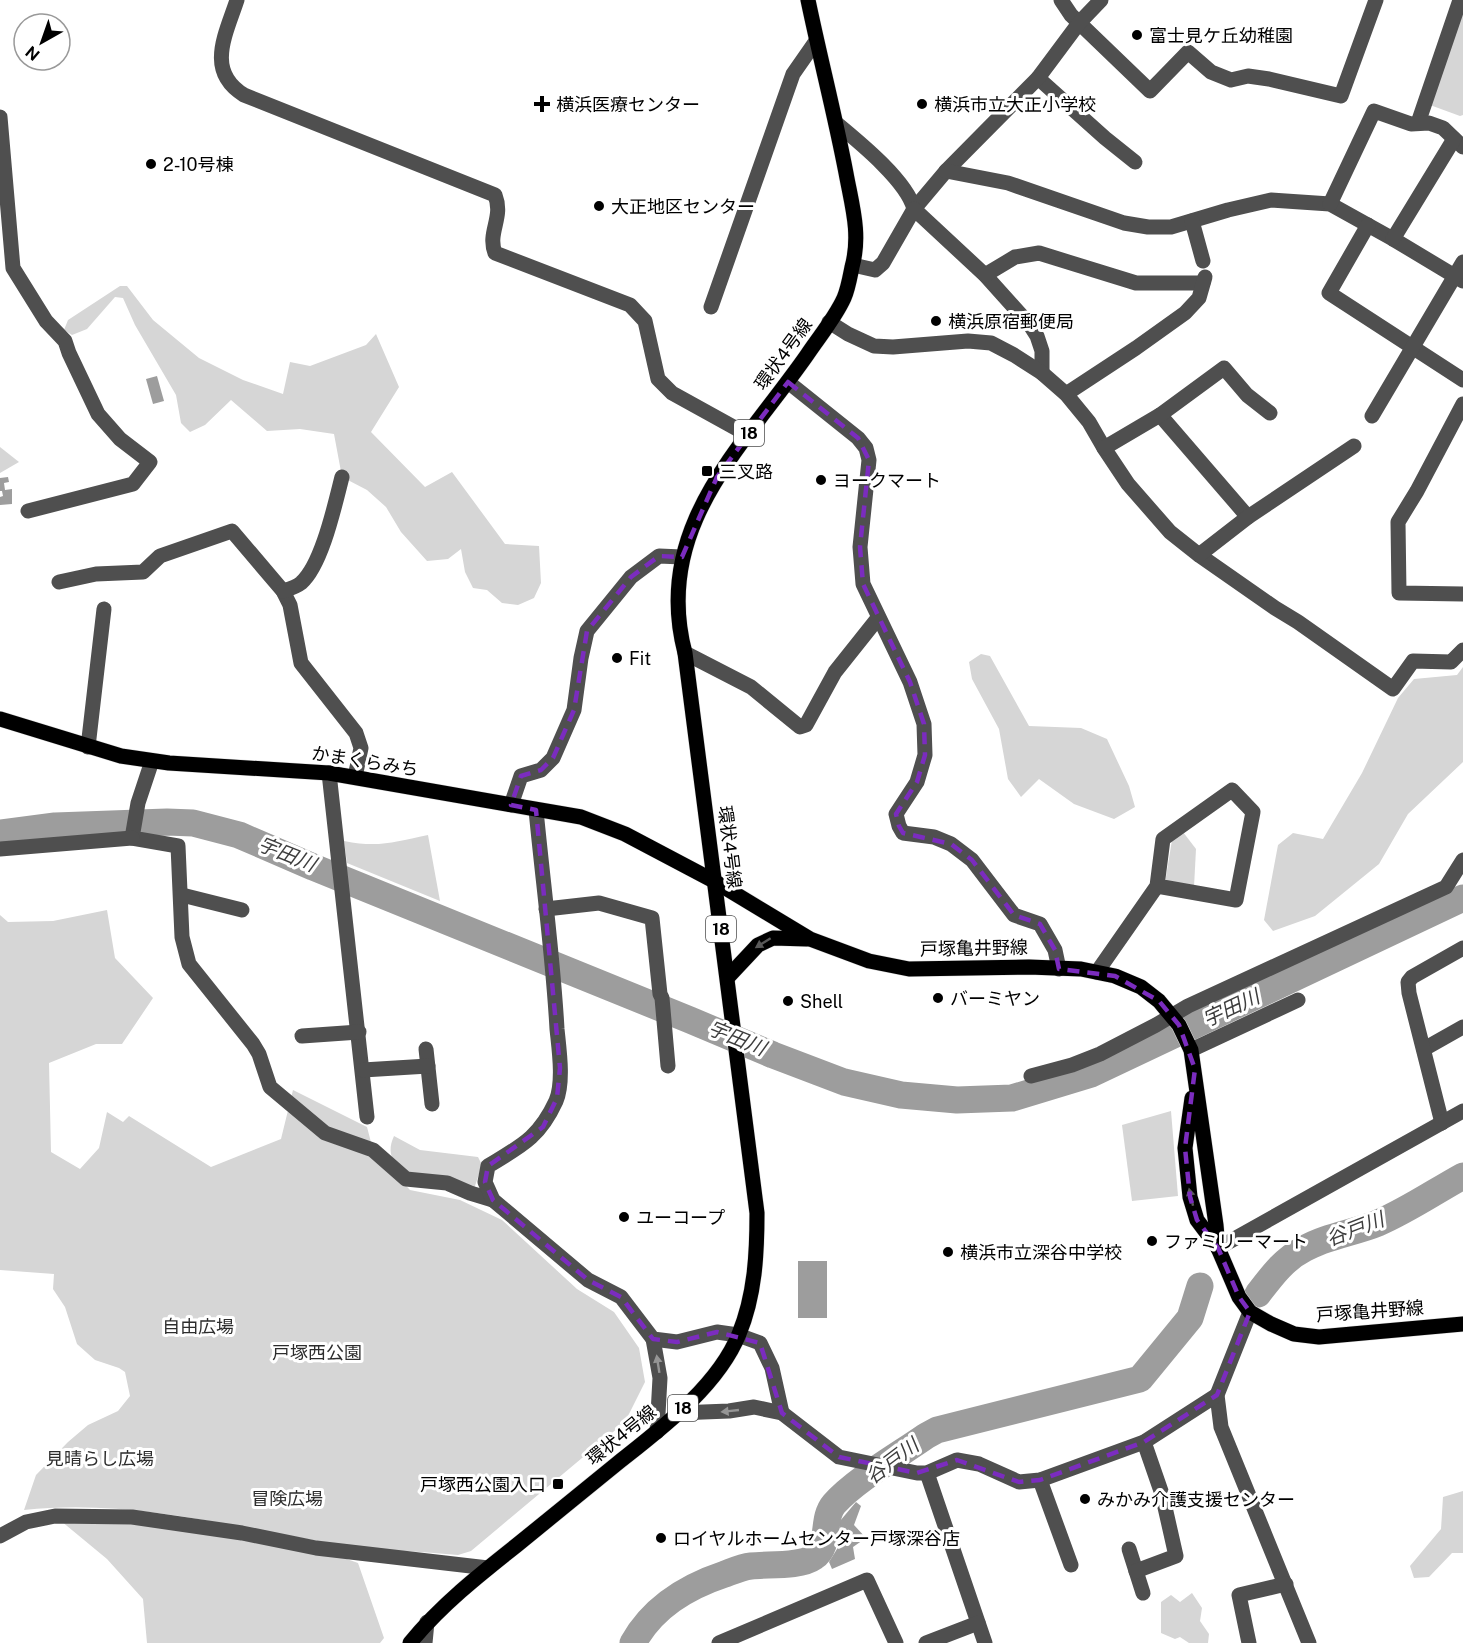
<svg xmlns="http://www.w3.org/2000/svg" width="1463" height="1643" font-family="'Public Sans','Noto Sans JP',sans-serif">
  <rect width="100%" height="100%" fill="#fff"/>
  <!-- green -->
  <g fill="#d6d6d6">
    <path d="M 1463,6 L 1463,115 L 1460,116 L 1430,105 Z"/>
    <path d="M 120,286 L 127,286 L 153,320 L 199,358 L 243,380 L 283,394 L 290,362 L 310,366 L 366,345 L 376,334 L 399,387 L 371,432 L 425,487 L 452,472 L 505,544 L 539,546 L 541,583 L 534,598 L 518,605 L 502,603 L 487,590 L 473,588 L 465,572 L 461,549 L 448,559 L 427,561 L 401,532 L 386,507 L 367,490 L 342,477 L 334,434 L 300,429 L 267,431 L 231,400 L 205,425 L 190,432 L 181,423 L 176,395 L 135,325 L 123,298 L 115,297 L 87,329 L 72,335 L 64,330 L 68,320 Z"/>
    <path d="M 0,447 L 19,462 L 0,473 Z"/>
    <path d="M 981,654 L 990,656 L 1029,726 L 1081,728 L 1107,739 L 1129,786 L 1135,807 L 1114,819 L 1074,804 L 1039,779 L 1021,797 L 1008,779 L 999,729 L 972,679 L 969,662 Z"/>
    <path d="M 1463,667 L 1463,762 L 1408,814 L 1379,864 L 1315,916 L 1273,931 L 1264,920 L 1278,845 L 1293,833 L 1323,839 L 1362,773 L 1398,698 L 1414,679 L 1457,675 Z"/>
    <path d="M 1183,832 L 1196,849 L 1194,887 L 1165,883 L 1172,840 Z"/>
    <path d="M 428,835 L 440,901 L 347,863 L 344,841 C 379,848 394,842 428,835 Z"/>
    <path d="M 107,910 L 115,958 L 153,998 L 122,1044 L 96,1044 L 49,1063 L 51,1152 L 80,1169 L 99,1148 L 107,1112 L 123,1122 L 129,1116 L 211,1167 L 281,1139 L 293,1090 L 367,1127 L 373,1150 L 410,1190 L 460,1200 L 502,1220 L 577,1289 L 614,1312 L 639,1348 L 645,1382 L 625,1422 L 471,1551 L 458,1555 C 418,1551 376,1551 336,1544 C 233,1527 129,1498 24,1510 L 36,1475 L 68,1442 L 88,1425 L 118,1411 L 130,1396 L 125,1372 L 119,1368 L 95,1360 L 77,1344 L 65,1307 L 53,1289 L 54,1274 L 0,1270 L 0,915 L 8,922 L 53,921 Z"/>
    <path d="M 1171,1111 L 1178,1196 L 1132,1201 L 1122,1125 Z"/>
    <path d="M 394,1136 L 420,1150 L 478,1157 L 482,1165 L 474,1189 C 447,1183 374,1179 394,1136 Z"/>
    <path d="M 1463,1491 L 1463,1553 L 1452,1553 L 1429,1577 L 1414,1578 L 1410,1566 L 1441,1529 L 1443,1497 Z"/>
    <path d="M 55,1516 L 132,1517 L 316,1548 L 358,1563 L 384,1638 L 380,1643 L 147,1643 L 143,1599 L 107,1559 Z"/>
    <path d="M 1192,1593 L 1202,1608 L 1200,1621 L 1209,1634 L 1208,1643 L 1189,1643 L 1180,1637 L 1175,1639 L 1161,1633 L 1161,1602 L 1171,1595 L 1180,1602 Z"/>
  </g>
  <!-- water -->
  <g fill="#9d9d9d">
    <path d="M 157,376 L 164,401 L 153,404 L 146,379 Z"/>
    <path d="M 8,477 L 9,482 L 4,483 L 5,490 L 12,489 L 12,504 L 0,505 L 0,497 L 3,496 L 2,491 L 0,491 L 0,478 Z"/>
    <rect x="798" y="1261" width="29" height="57"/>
    <path d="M 856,1502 L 861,1506 L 854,1525 L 866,1538 L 853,1547 L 855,1559 L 832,1569 L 829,1562 L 837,1549 L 840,1521 Z"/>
  </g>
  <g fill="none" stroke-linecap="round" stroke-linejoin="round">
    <!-- river -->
    <g stroke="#9d9d9d" stroke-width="27">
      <path d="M 0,833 L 55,826 L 167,822 L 193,823 L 239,835 L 313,867 L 690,1020 L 773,1055 L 844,1082 L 901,1095 L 957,1100 L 1012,1098 L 1091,1074 L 1463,898"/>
      <path d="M 1258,1294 C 1271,1277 1284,1259 1304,1249 C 1326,1236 1354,1233 1378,1223 C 1408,1210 1434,1192 1463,1176"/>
      <path d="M 633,1643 C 653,1607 686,1587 725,1574 C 733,1571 742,1567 751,1566 C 768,1564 800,1567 814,1557 C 831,1546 821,1519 834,1504 C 855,1480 899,1455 926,1436 L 937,1430 L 1140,1379 L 1190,1318 L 1200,1286"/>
    </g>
    <!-- major casing -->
    <g stroke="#dbdbdb" stroke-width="16">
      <g id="major">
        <path d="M 0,719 L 121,756 L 169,763 L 329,773 L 581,817 L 625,834 L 714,881 L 810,939 L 869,961 L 909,969 L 1029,967 L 1081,969 L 1115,976 L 1141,987 L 1159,1001 L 1179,1025 L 1191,1050 L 1216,1225 L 1218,1248"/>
        <path d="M 728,977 L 758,945 L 773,938 L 807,939"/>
        <path d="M 1192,1098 L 1185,1148 L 1190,1197 L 1197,1220 L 1218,1248 L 1239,1297 L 1250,1312 L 1271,1324 L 1294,1334 L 1319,1337 L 1463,1324"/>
        <path d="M 410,1643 C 440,1606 479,1575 517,1545 C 551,1517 585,1490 619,1462 C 662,1428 718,1386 739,1334 C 755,1295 757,1254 757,1213 L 685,653 C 652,528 742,448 807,355 C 819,337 835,318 844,298 C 848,289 850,277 852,267 C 861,234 852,206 846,173 C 835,115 820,58 808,0"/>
      </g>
    </g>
    <!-- minor -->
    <g stroke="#4f4f4f" stroke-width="15">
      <path d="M 237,0 C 226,34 205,71 244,95 L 495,195 C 504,218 487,232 495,253 L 630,305 L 645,321 L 658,379 L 672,393 L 748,435"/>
      <path d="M 1061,0 L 1071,15 L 1150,91 L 1188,52 L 1211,72 L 1231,80 L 1248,76 L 1269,79 L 1341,96 L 1376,0"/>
      <path d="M 1038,78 L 1105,138 L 1135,162"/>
      <path d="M 0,117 L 13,268 L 46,321 L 65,341 L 69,353 L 98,414 L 120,439 L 150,462 L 133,484 L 28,511"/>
      <path d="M 836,123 C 859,142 907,181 914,209 L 946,171 L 1038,78 L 1079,23 L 1101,0"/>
      <path d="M 1418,123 L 1460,0"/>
      <path d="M 946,171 L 1008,183 L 1124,223 L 1148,227 L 1171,227 L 1228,210 L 1271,200 L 1330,204 L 1393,239 L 1463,281"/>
      <path d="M 1330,204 L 1374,111 L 1411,124 L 1429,123 L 1443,128 L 1463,147"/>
      <path d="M 1192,221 L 1203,261"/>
      <path d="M 1368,225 L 1329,293 L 1463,380"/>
      <path d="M 1393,239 L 1454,139"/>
      <path d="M 853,265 L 875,270 L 883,263 L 914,209 L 985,275 L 1030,325 L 1037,336 L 1042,351 L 1042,373"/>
      <path d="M 985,275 L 1015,257 L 1039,253 L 1136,283 L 1203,283"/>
      <path d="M 711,307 L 793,74 L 816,41"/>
      <path d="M 829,322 L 848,334 L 874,346 L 893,347 L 968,341 L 991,343 L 1014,355 L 1042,373 L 1066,394 L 1089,422 L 1104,448 L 1128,484 L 1170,532 L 1199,555 L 1275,608 L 1298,622 L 1393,689 L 1413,661 L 1451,662 L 1463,650"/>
      <path d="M 788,382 L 858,438 L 866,448 L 869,460 L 860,547 L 863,584 L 910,682 L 924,724 L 925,755 L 917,782 L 896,814 L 899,826 L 903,833 L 934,837 L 951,844 L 972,860 L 1014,915 L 1040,924 L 1055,950 L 1059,969"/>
      <path d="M 1066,394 L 1136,348 L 1185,313 L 1199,298 L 1205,277"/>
      <path d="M 1463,404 L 1417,491 L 1398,522 L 1399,593 L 1463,594"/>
      <path d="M 1160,415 L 1248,517"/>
      <path d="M 1372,416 L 1463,262"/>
      <path d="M 1104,448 L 1160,415 L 1224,368 L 1247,395 L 1270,413"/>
      <path d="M 1199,555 L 1248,517 L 1354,446"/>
      <path d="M 59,582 L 96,574 L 143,572 L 160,556 L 232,531 L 283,591 L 290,605 L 301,663 L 356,733 L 361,748 L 355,777"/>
      <path d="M 283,591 C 289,589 296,587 301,583 C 322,565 335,504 342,477"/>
      <path d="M 685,653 L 751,687 L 800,727 L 806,725 L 835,672 L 878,618"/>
      <path d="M 88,747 L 104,609"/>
      <path d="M 152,761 L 138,803 L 132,838 L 178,846 L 182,937 L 189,964 L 253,1044 L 259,1054 L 270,1087 L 325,1133 L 373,1150 L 406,1179 L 447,1183 L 470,1193 L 493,1200"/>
      <path d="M 329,773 L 367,1117"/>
      <path d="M 511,805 L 521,776 L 541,770 L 553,758 L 574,710 L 581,658 L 587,631 L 631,577 L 659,556 L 682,557"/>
      <path d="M 536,810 C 543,883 553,956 557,1029 C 559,1049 564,1082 556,1101 C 539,1138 521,1146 488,1166 L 485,1182 L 493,1200 L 588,1280 L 621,1297 L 653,1339 L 677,1342 L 717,1332 L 738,1335 L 760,1343 L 772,1368 L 782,1413"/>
      <path d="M 0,849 L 132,838"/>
      <path d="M 182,895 L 242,910"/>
      <path d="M 546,909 L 599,903 L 652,918 L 660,994 L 662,998 L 668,1066"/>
      <path d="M 1097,972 L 1157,886 L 1163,839 L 1232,790 L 1253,812 L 1236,900 L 1157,886"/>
      <path d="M 302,1036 L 359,1032"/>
      <path d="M 426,1049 L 432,1104"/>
      <path d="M 1424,1049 L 1463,1027"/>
      <path d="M 1191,1050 L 1298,1000"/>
      <path d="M 363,1070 L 428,1066"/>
      <path d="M 1031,1076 L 1072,1065 L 1100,1054 L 1156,1025 L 1188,1006 L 1446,887 L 1463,860"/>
      <path d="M 1442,1123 L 1409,993 L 1408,982 L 1412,977 L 1463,948"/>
      <path d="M 1218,1248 L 1463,1111"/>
      <path d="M 1250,1312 L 1217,1395 L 1221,1427 L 1309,1643"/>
      <path d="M 653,1339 L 660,1378 L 657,1432"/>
      <path d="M 678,1413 L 729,1411 L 754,1407 L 782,1413 L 839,1457 L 917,1473 L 927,1473 L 957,1460 L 979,1464 L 1019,1482 L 1040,1480 L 1144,1442 L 1217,1395"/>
      <path d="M 927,1473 L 985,1643"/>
      <path d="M 1040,1480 L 1071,1565"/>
      <path d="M 0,1536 L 26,1522 L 55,1516 L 132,1517 L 242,1533 L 316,1548 L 488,1568"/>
      <path d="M 1129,1549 L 1143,1593"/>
      <path d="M 1136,1571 L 1176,1556 L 1162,1494 L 1144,1442"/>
      <path d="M 425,1643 L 427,1622"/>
      <path d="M 719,1643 L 867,1580 L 896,1643"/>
      <path d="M 926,1643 L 978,1623"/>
      <path d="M 1249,1643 L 1239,1595 L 1286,1584"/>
    </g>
    <!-- major -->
    <use href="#major" stroke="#000" stroke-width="15"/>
  </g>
  <!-- one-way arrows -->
  <defs><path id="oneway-solid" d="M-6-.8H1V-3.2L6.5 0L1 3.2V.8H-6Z" transform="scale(1.5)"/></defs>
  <g fill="#595959">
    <use href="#oneway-solid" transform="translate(763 943) rotate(148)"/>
    <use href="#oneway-solid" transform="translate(1191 1197) rotate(-103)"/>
  </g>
  <g fill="#959595">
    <use href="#oneway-solid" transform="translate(658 1364) rotate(-99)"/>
    <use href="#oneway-solid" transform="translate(730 1411) rotate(174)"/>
  </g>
  <!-- marked area -->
  <path fill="none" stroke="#7b2cbf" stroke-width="4.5" stroke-dasharray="12 8" stroke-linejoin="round" d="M 788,382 L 858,438 L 869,460 L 860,547 L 863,584 L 910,682 L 924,724 L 925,755 L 917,782 L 896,814 L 899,826 L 903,833 L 951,844 L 972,860 L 1014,915 L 1040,924 L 1055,950 L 1059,969 L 1115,976 L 1159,1001 L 1179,1025 L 1195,1069 L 1185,1148 L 1190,1197 L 1197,1220 L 1218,1248 L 1239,1297 L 1250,1312 L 1217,1395 L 1144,1442 L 1040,1480 L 1019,1482 L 957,1460 L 917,1473 L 839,1457 L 782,1413 L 760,1343 L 717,1332 L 677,1342 L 653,1339 L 621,1297 L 588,1280 L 493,1200 L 485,1182 L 488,1166 L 543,1127 L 557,1098 L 560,1068 L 536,810 L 511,805 L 521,776 L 541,770 L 553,758 L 574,710 L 587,631 L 631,577 L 659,556 L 682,557 L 717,477 Z"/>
  <!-- markers -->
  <g fill="#000" stroke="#fff" stroke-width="2">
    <circle cx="1137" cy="35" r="6"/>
    <path d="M539 95h6v6h6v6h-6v6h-6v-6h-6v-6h6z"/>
    <circle cx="922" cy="104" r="6"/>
    <circle cx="151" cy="164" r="6"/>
    <circle cx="599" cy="206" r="6"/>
    <circle cx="936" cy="321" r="6"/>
    <rect x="701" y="465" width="12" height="12" rx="3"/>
    <circle cx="821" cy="480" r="6"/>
    <circle cx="617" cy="658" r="6"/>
    <circle cx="938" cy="998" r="6"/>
    <circle cx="788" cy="1001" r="6"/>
    <circle cx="624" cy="1217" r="6"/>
    <circle cx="1152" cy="1241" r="6"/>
    <circle cx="948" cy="1252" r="6"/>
    <rect x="552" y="1478" width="12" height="12" rx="3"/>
    <circle cx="1085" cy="1499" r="6"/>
    <circle cx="661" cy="1538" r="6"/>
  </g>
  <g text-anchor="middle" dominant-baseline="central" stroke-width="6" stroke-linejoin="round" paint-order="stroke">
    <!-- shield labels -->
    <g fill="#fff" stroke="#4c4c4c" stroke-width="1.5">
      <rect x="734" y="420" width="30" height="26" rx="4.5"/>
      <rect x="706" y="916" width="30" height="26" rx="4.5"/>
      <rect x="668" y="1395" width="30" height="26" rx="4.5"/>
    </g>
    <g font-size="16" font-weight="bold" fill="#000">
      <text x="749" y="433">18</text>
      <text x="721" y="929">18</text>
      <text x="683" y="1408">18</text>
    </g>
    <!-- poi labels -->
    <g font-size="18" fill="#000" stroke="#fff" text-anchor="start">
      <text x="1149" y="35">富士見ケ丘幼稚園</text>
      <text x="556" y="104">横浜医療センター</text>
      <text x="934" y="104">横浜市立大正小学校</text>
      <text x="163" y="164">2-10号棟</text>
      <text x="611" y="206">大正地区センター</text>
      <text x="948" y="321">横浜原宿郵便局</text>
      <text x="719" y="471">三叉路</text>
      <text x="833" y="480">ヨークマート</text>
      <text x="629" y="658">Fit</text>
      <text x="950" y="998">バーミヤン</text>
      <text x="800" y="1001">Shell</text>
      <text x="636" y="1217">ユーコープ</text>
      <text x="1164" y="1241">ファミリーマート</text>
      <text x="960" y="1252">横浜市立深谷中学校</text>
      <text x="546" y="1484" text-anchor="end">戸塚西公園入口</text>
      <text x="1097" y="1499">みかみ介護支援センター</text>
      <text x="673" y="1538">ロイヤルホームセンター戸塚深谷店</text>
    </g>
    <!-- street labels -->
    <g font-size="18" fill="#000" stroke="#fff">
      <text transform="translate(783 354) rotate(-54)">環状4号線</text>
      <text transform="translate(365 761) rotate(9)">かまくらみち</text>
      <text transform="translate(730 847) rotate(83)">環状4号線</text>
      <text transform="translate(974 948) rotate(-1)">戸塚亀井野線</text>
      <text transform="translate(1370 1311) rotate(-4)">戸塚亀井野線</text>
      <text transform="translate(621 1435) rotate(-39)">環状4号線</text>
    </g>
    <!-- park labels -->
    <g font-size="18" fill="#2d2d2d" stroke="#fff">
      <text x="198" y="1326">自由広場</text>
      <text x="317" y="1352">戸塚西公園</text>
      <text x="100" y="1458">見晴らし広場</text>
      <text x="287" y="1498">冒険広場</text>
    </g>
    <!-- water labels -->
    <g font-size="20" font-style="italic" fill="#3e3e3e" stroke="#fff">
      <text transform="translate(287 854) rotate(22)">宇田川</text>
      <text transform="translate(1231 1008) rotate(-25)">宇田川</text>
      <text transform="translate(737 1038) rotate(22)">宇田川</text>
      <text transform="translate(1355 1229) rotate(-21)">谷戸川</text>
      <text transform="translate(892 1461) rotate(-37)">谷戸川</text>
    </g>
  </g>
  <!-- north arrow -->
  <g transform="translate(42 42) rotate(220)"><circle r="28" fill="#ffffff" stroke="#999999" stroke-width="1.5"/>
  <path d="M0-4.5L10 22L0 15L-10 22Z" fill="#000000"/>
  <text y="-9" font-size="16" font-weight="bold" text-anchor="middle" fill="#000000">N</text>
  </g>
</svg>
